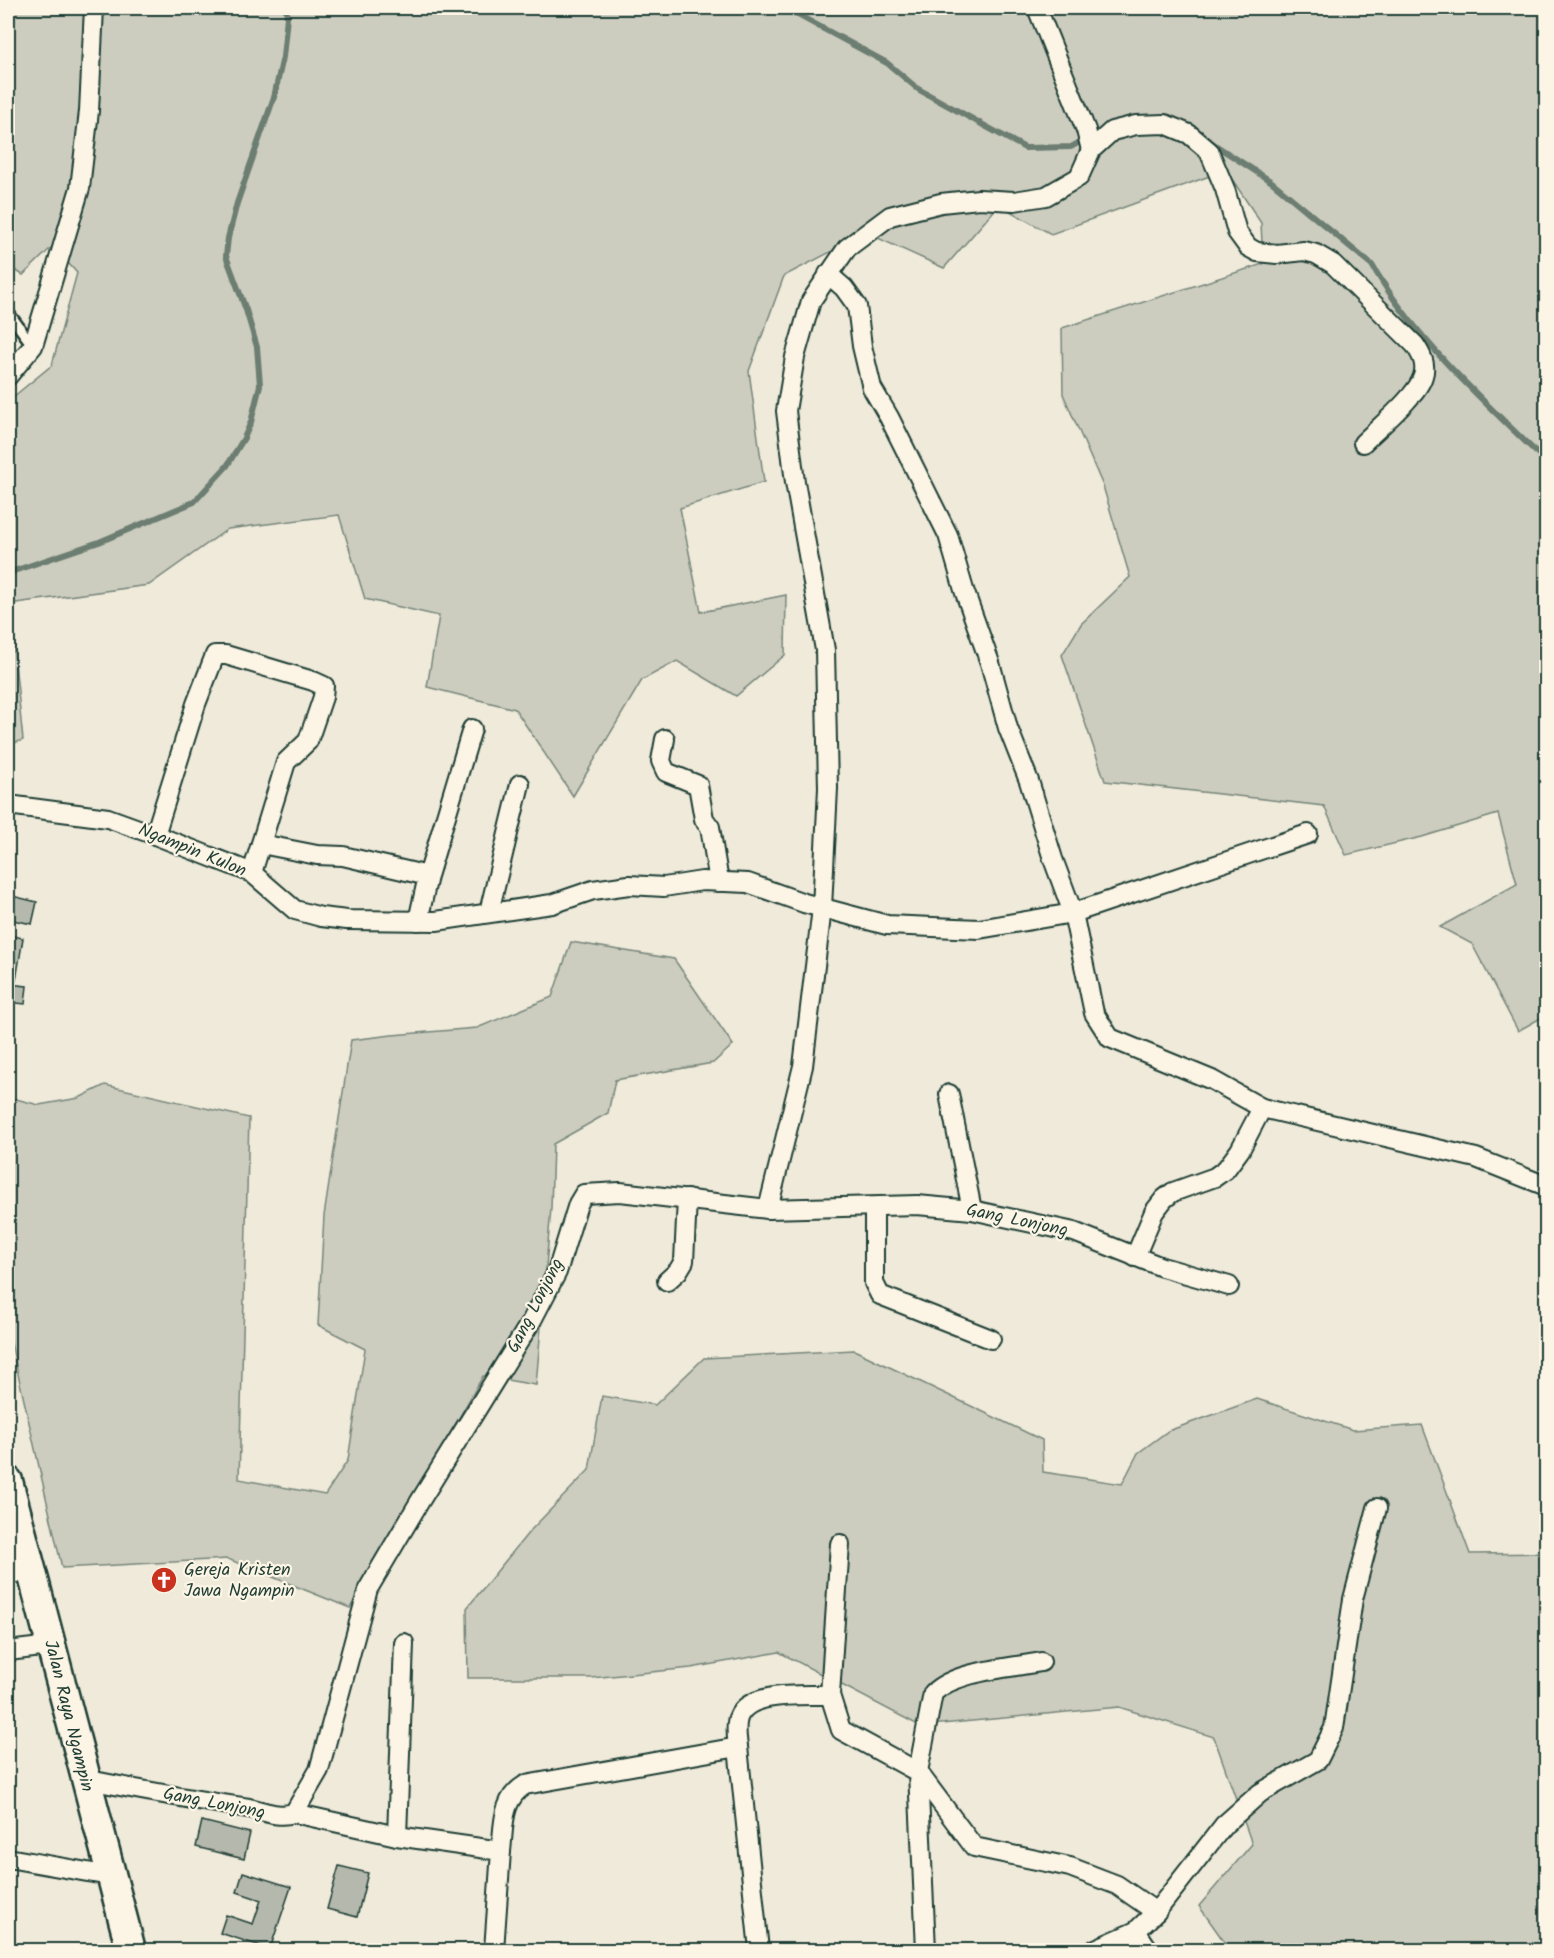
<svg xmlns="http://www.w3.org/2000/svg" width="1554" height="1958" font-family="Kalam,sans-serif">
  <rect width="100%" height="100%" fill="#efeada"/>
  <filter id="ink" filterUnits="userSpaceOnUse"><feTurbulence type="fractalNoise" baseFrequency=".0167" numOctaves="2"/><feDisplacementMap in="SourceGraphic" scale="12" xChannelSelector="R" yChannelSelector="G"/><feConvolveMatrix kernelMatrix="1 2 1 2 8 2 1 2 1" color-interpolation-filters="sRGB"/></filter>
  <g filter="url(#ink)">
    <!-- green -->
    <g fill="#cccdbf" stroke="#76857a" stroke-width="1.5">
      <path d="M 8,8 L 1546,8 L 1546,1015 L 1518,1031 L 1472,944 L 1440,927 L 1517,884 L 1498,814 L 1422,837 L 1346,855 L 1324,806 L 1105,781 L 1062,655 L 1081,624 L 1130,577 L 1103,486 L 1063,394 L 1062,328 L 1263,264 L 1261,223 L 1226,170 L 1051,234 L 999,205 L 944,268 L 867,233 L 784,276 L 749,371 L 764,482 L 680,508 L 701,612 L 786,595 L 785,655 L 736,696 L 677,661 L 642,680 L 573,796 L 515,709 L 427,687 L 439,616 L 365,599 L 339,515 L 228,529 L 149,585 L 9,604 L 23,740 L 8,745 L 8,401 L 52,365 L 77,273 L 53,246 L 23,275 L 8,266 Z"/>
      <path d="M 571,942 L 674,959 L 733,1045 L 713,1063 L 615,1080 L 608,1113 L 553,1144 L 551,1208 L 536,1385 L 483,1376 L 350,1608 L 228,1559 L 62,1568 L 8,1330 L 8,1097 L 39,1105 L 79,1098 L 105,1085 L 249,1118 L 239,1479 L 325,1495 L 348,1460 L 365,1349 L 318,1325 L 324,1216 L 351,1040 L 392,1035 L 477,1028 L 552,997 Z"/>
      <path d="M 854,1350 L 1042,1440 L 1043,1472 L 1122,1484 L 1138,1453 L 1168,1431 L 1257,1399 L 1353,1430 L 1422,1425 L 1470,1554 L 1546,1553 L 1546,1545 L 1546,1950 L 1230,1950 L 1199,1906 L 1252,1844 L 1214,1737 L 1119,1707 L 920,1726 L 779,1652 L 691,1668 L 591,1678 L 468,1678 L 467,1608 L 529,1532 L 589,1470 L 602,1396 L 655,1405 L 704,1358 Z"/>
    </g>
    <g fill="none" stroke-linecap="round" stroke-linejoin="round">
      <!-- stream -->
      <g stroke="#6c7d71" stroke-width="6">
        <path d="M 785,8 L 887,63 L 918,89 L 1025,148 L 1071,147 L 1087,138"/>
        <path d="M 1212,143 L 1272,182 L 1372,265 C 1413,336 1476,394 1535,451 L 1546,460"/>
        <path d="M 8,573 L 99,542 L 194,502 L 227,466 L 244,438 L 251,422 L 260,385 L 257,347 L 246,310 L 226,256 L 228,238 L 237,203 L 274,97 L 283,57 L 287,17 L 286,8"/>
      </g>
    </g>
    <!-- building -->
    <g fill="#b5b9ad" stroke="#1f3d34" stroke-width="1.5">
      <path d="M 8,895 L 37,902 L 32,924 L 8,919 Z"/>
      <path d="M 8,935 L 23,938 L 16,980 L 8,979 Z"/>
      <path d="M 8,984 L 27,986 L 25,1004 L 8,1002 Z"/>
      <path d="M 202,1821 L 250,1833 L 244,1859 L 196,1847 Z"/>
      <path d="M 339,1866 L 368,1873 L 357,1917 L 327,1909 Z"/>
      <path d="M 243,1872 L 291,1887 L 270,1949 L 220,1933 L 226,1915 L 253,1924 L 261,1900 L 237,1892 Z"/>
    </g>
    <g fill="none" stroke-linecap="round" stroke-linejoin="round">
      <!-- lane casing -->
      <g stroke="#1f3d34" stroke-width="14">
        <path id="lane" d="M 8,312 L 33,346"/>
      </g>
      <!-- street casing -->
      <g stroke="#1f3d34" stroke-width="22">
        <g id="street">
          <path d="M 1037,8 L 1086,130 L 1091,150"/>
          <path d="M 828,274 L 844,288 L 857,306 L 862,346 L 872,388 L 889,417 L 948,535 L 964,590 L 990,663 L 1008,728 L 1029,781 L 1053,859 L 1073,913 L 1094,1013 L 1110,1038 L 1212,1080 L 1262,1108 L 1476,1158 L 1546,1186"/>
          <path d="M 8,376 L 33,346 L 80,188 L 89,111 L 94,8"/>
          <path d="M 665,739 L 661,761 L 666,772 L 698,785 L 704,819 L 710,827 L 719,882"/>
          <path d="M 8,805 L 108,818 L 155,835 L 252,873 L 295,910 L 321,917 L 347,920 L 436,921 L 552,904 L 593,890 L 629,885 L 664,887 L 702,881 L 748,883 L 804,903 L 887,925 L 979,929 L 1073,913 L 1308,834"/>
          <path d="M 155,835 L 196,704 L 215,655 L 226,655 L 313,681 L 324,686 L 323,697 L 308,741 L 286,762 L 252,873"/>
          <path d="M 261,844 L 317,855 L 343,856 L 428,876"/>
          <path d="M 489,912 L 520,784"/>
          <path d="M 418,921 L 428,876 L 472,729"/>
          <path d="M 949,1094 L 972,1210"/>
          <path d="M 874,1207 L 874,1283 L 880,1295 L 991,1339"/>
          <path d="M 768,1209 L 803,1066 L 822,908 L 828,788 L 825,650 L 795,482 L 786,411 L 795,357 L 811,301 L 847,248 L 890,216 L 941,203 L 979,199 L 1014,201 L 1046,196 L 1079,177 L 1091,150 L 1112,131 L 1136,125 L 1165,124 L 1189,134 L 1209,151 L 1225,189 L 1237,232 L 1248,247 L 1257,252 L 1277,254 L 1304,251 L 1316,254 L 1333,264 L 1415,345 C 1421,354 1427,364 1423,376 C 1418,395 1379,427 1363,443"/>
          <path d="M 1135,1257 L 1154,1212 L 1164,1199 L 1173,1192 L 1215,1177 L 1226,1169 L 1240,1150 L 1262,1108"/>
          <path d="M 667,1281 L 678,1271 L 684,1261 L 687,1199"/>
          <path d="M 840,1544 L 830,1695 L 841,1730 L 918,1772 L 974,1847 L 1070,1867 L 1117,1885 L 1156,1912"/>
          <path d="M 8,1573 L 31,1573"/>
          <path d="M 8,1651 L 50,1646"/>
          <path d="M 84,1779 C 139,1790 194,1800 249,1808 C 265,1811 277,1818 294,1813 L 319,1770 L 368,1589 L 420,1501 L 532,1320 L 557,1272 L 578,1204 L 584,1194 L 620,1192 L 768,1209 L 917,1205 L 972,1210 L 1074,1232 L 1162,1267 L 1229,1286"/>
          <path d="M 294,1813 L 397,1836 L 501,1851 L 494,1950"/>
          <path d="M 397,1836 L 404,1643"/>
          <path d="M 501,1851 C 504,1827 501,1799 525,1785 L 738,1747"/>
          <path d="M 8,1858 L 110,1876"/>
          <path d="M 1136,1931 L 1156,1912 L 1224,1825 L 1260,1793 L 1318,1760 L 1334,1728 L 1353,1599 L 1377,1508"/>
          <path d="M 759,1950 L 738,1747 C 737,1739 735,1727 738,1718 C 748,1690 805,1696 830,1695"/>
          <path d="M 926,1950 L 918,1772 L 933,1693 C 955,1671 1009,1668 1041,1662"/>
          <path d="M 1093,1950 L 1136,1931 L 1149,1950"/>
        </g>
      </g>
      <!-- primary casing -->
      <g stroke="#1f3d34" stroke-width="33">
        <path id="primary" d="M 8,1481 L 131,1950"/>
      </g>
      <!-- lane -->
      <use href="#lane" stroke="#fcf5e5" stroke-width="9"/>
      <!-- street -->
      <use href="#street" stroke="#fcf5e5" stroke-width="18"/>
      <!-- primary -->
      <use href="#primary" stroke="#fcf5e5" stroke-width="28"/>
    </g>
  </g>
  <!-- icons -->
  <defs>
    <g id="church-disc" transform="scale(1.35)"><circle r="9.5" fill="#c8321e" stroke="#fcf5e5"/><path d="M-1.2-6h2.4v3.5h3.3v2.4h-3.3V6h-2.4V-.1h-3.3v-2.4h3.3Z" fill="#fff"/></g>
  </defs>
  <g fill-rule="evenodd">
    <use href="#church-disc" x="164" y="1580"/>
  </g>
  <g text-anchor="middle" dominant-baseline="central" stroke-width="4.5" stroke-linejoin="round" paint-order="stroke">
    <!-- street labels -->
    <g font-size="18" fill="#1f3d34" stroke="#fcf5e5">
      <text transform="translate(192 851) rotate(22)">Ngampin Kulon</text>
      <text transform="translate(1017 1221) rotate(12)">Gang Lonjong</text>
      <text transform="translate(536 1306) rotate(-63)">Gang Lonjong</text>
      <text transform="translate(68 1716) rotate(76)">Jalan Raya Ngampin</text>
      <text transform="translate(214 1804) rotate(11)">Gang Lonjong</text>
    </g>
    <!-- poi labels -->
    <g font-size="18" fill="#1f3d34" stroke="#fcf5e5" text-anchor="start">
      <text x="184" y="1570">Gereja Kristen<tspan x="184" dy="21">Jawa Ngampin</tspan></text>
    </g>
  </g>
  <!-- margin -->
  <rect width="1554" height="1958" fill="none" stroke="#fcf5e5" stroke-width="30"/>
  <rect x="15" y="15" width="1524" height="1928" fill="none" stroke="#1f3d34" stroke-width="2" filter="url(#ink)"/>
</svg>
